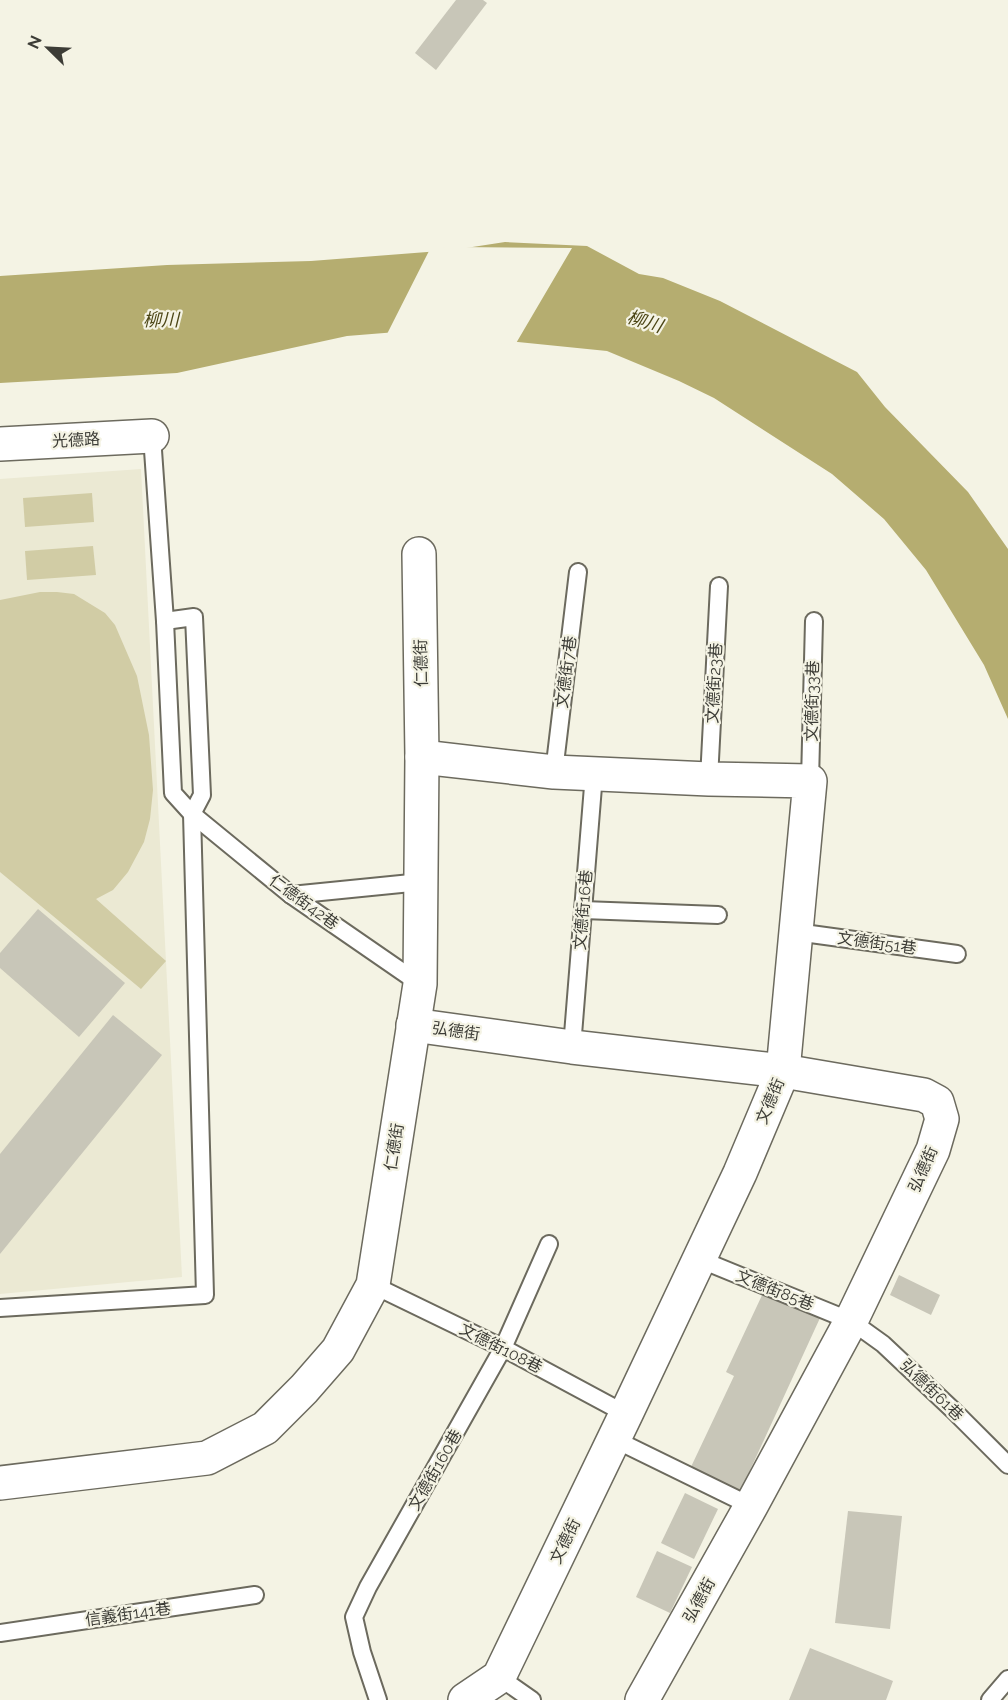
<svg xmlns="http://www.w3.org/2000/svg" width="1008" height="1700" font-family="Raleway,'Noto Sans TC',sans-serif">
  <rect width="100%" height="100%" fill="#f4f3e4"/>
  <!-- built -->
  <path fill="#ebe9d3" d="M 141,469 L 182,1277 L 0,1294 L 0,479 Z"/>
  <!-- green -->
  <g fill="#d1cca5">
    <path d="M 92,493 L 94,522 L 25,527 L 23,498 Z"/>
    <path d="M 93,546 L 96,575 L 27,580 L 25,551 Z"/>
    <path d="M 40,592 L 57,592 L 74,594 L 105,613 L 115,625 L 137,676 L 149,735 L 153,790 L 150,819 L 144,842 L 128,872 L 113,890 L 96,899 L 166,961 L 141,989 L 0,872 L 0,600 Z"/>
  </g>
  <!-- water -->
  <path fill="#b5ad70" d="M 505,242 L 587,246 L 639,274 L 663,278 L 720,301 L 857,372 L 885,407 L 968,492 L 1008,549 L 1008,719 L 984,665 L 926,570 L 884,519 L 832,474 L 714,398 L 679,381 L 607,351 L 409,331 L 347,336 L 177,373 L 0,383 L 0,276 L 167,265 L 311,261 L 453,250 Z"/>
  <!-- pier -->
  <path fill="#f4f3e4" d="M 452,247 L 572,248 L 515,345 L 409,334 L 386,336 L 430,249 Z"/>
  <!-- building -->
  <g fill="#c8c6b8">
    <path d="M 456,0 L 483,0 L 487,3 L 436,70 L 415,53 Z"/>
    <path d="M 38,909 L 125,983 L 79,1037 L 0,968 L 0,953 Z"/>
    <path d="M 113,1015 L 162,1055 L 0,1254 L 0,1154 Z"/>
    <path d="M 899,1275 L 940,1295 L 931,1315 L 890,1295 Z"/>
    <path d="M 764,1291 L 820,1318 L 740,1492 L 690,1469 L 734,1376 L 726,1372 Z"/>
    <path d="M 685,1493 L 718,1509 L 694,1559 L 661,1543 Z"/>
    <path d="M 848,1511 L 902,1516 L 890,1629 L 835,1623 Z"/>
    <path d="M 657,1551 L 692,1567 L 670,1613 L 636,1597 Z"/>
    <path d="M 810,1648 L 893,1681 L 886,1700 L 789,1700 Z"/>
  </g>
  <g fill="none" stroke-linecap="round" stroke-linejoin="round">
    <!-- lane casing -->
    <g stroke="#6c6a5e" stroke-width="20">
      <g id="lane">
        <path d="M 152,436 L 165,621 L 173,793 L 192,814 L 291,895 L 420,984"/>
        <path d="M 554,772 L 578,572"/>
        <path d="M 709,779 L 719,586"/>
        <path d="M 810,781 L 814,621"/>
        <path d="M 291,895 L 421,882"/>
        <path d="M 583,910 L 718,915"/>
        <path d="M 796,932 L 957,954"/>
        <path d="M 572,1047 L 594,774"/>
        <path d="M 699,1259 L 851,1321 L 883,1344 L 953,1410 L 1008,1465"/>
        <path d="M 373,1285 L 503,1348 L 626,1414"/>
        <path d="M 0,1308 L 205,1295 L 192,814 L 202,795 L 194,617 L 165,621"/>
        <path d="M 614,1439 L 751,1506"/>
        <path d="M 0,1633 L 255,1595"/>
        <path d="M 499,1677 L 532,1700"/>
        <path d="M 378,1700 L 362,1652 L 354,1617 L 368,1587 L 503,1348 L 549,1244"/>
        <path d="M 990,1700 L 1008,1679"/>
      </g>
    </g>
    <!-- street casing -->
    <g stroke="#6c6a5e" stroke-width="36">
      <g id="street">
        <path d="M 0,444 L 152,436"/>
        <path d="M 422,757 L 554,772 L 709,779 L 810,781 L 783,1071 L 740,1173 L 626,1414 L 499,1677 L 465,1700"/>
        <path d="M 413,1025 L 572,1047 L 783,1071 L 924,1095 L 937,1102 L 942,1119 L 933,1150 L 851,1321 L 751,1506 L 642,1700"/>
        <path d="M 0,1483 L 207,1458 L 265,1428 L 304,1389 L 338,1350 L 373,1285 L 420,984 L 422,757 L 419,554"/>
      </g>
    </g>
    <!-- lane -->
    <use href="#lane" stroke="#fff" stroke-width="16"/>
    <!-- street -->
    <use href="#street" stroke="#fff" stroke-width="33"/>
  </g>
  <g text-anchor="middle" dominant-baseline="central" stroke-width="4.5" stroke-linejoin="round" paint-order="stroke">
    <!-- street labels -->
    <g font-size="16" fill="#3c3c36" stroke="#f4f3e4">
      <text transform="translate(76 440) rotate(-3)">光德路</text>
      <text transform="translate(421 663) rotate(-91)">仁德街</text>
      <text transform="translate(566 672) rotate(-83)">文德街7巷</text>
      <text transform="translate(714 683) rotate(-87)">文德街23巷</text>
      <text transform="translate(812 701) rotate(-89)">文德街33巷</text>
      <text transform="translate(304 902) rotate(36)">仁德街42巷</text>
      <text transform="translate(583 910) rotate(-85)">文德街16巷</text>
      <text transform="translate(877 943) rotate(8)">文德街51巷</text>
      <text transform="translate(456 1031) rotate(8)">弘德街</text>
      <text transform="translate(770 1101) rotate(-67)">文德街</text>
      <text transform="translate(394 1147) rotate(-81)">仁德街</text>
      <text transform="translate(923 1169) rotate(-66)">弘德街</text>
      <text transform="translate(775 1290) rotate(22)">文德街85巷</text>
      <text transform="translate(501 1348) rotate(27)">文德街108巷</text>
      <text transform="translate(932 1390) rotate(44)">弘德街61巷</text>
      <text transform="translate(435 1470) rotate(-60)">文德街160巷</text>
      <text transform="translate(565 1541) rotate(-64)">文德街</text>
      <text transform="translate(699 1600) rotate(-61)">弘德街</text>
      <text transform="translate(128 1614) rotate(-8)">信義街141巷</text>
    </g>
    <!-- water labels -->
    <g font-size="18" font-style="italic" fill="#4c4616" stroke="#f4f3e4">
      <text x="161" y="319">柳川</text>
      <text transform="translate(645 321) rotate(17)">柳川</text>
    </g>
  </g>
  <!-- north arrow -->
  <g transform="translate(48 48) rotate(294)" stroke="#f4f3e4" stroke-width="4.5" paint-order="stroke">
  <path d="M0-4.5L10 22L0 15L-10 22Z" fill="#3c3c36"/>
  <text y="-9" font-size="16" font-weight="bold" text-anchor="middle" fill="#3c3c36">N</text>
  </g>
</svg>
